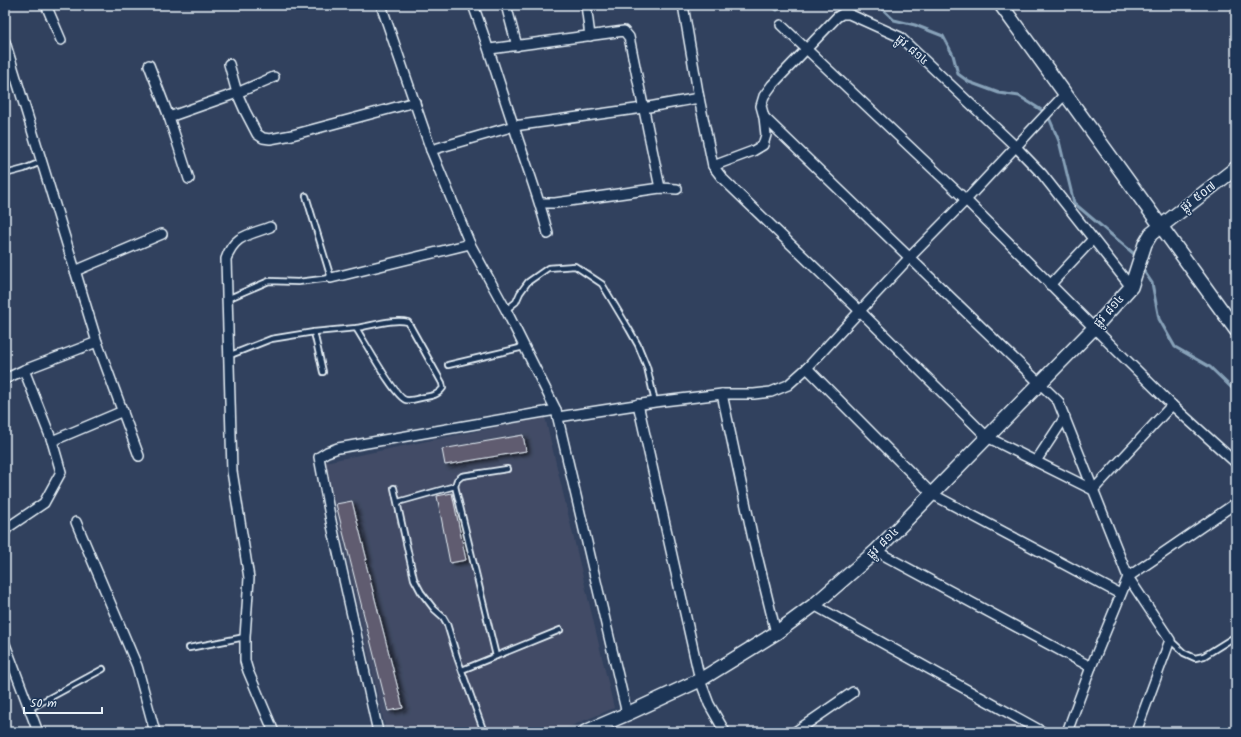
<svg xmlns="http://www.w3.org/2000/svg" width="1241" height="737" font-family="Kalam,'Noto Sans Khmer',sans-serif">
  <defs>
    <filter id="shadow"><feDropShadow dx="4" dy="2.5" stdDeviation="2" flood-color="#0009"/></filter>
  </defs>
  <rect width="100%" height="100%" fill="#31415e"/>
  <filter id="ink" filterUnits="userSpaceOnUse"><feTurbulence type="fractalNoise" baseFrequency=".025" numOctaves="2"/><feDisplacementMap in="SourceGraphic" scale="8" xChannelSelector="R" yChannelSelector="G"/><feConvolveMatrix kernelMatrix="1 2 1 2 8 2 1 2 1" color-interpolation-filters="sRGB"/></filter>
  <g filter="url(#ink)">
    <!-- built -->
    <path fill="#424c66" d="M 545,417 L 614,708 L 557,732 L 386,732 L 325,462 Z"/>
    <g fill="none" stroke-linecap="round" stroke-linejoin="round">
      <!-- stream -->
      <g stroke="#87a1b8" stroke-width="3">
        <path d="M 771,5 L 777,10 L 784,5"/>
        <path d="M 878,5 L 894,20 L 915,25 L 943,36 L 953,55 L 958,74 L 969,82 L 999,93 L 1019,96 L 1043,111 L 1050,120 L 1059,141 L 1074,203 L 1133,253 L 1136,258"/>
        <path d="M 1142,268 L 1152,283 L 1159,319 L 1175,347 L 1210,367 L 1236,392"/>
      </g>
    </g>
    <!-- building -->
    <g fill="#605c70" stroke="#e8f1f8" filter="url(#shadow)">
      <path d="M 523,435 L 526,451 L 445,465 L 442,449 Z"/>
      <path d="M 452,493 L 466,560 L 450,563 L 437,496 Z"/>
      <path d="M 352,501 L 367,560 L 365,560 L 403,708 L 388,711 L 336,504 Z"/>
    </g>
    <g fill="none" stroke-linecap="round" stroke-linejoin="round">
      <!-- lane casing -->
      <g stroke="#e8f1f8" stroke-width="8">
        <g id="lane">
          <path d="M 5,174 L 24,169 L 41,162"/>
          <path d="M 227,299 L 269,281 L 298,282 L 331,278 L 306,196"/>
          <path d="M 506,310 L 516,302 L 520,293 L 528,282 L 548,268 L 575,266 L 602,284 L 629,329 L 638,345 L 647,367 L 655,402"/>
          <path d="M 314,332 L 323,372"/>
          <path d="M 228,356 L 271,339 L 314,332 L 356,328 C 364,340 396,399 406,400 C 412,401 419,398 425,397 C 432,396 438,395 443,388 L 442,383 L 408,322 C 394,318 371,326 356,328"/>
          <path d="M 448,365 L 524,347"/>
          <path d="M 455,486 L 457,480 L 462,476 L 507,469"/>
          <path d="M 394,488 L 414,579 L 421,592 L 434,609 L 443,617 L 447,624 L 458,660 L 484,732"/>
          <path d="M 398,502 L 455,486 L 496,656"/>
          <path d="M 1170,640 L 1184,653 L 1195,658 L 1204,656 L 1236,636"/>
          <path d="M 189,648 L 245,637"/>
          <path d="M 462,670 L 560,630"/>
          <path d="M 29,709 L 103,669"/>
        </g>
      </g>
      <!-- street casing -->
      <g stroke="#e8f1f8" stroke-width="12">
        <g id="street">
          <path d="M 46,5 L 61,40"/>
          <path d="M 381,5 L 431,150 L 470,244 L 506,310 L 556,410 L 627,714"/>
          <path d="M 473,5 C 488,45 500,86 514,127 C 525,162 539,197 548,234"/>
          <path d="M 506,5 L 517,46"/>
          <path d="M 586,5 L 590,36"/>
          <path d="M 683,5 L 699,98 L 713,166 L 723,179 L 860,311 L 987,437 L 1093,490 L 1172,405"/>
          <path d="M 781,25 L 966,200 L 1094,328 L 1172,405 L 1236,463"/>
          <path d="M 5,42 L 97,342 L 139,456"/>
          <path d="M 490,49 L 624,31 L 629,37 L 660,188"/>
          <path d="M 229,64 L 237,93 L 245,111 L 257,134 L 263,138 L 270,139 L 292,135 L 415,102"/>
          <path d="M 149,65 L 169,117"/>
          <path d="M 764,117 L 1058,401 L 1128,577 L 1091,667 L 1067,732"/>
          <path d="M 431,150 L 514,126 L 643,108 L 699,98"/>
          <path d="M 713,166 L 753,151 L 763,145 L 766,135 L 764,117 L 761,106 L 764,96 L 772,85 L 837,17 L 842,14 L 849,14 L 900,37 L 1016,147 L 1042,174 L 1131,287"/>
          <path d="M 189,179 L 169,117 L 237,93 L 274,77"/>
          <path d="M 540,203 L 555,203 L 660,188 L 677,189"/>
          <path d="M 270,227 C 249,235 234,235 226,259 L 232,471 L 249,578 L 245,637 L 245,661 L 248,671 L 274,732"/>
          <path d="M 75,271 L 162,234"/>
          <path d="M 331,278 L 470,244"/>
          <path d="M 1050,285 L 1093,239"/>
          <path d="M 807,368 L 932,494 L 1120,594"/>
          <path d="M 24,370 L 52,441"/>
          <path d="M 5,379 L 24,370 L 97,342"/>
          <path d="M 722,394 L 753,539 L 776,633"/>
          <path d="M 638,404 L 700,680 L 709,704 L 725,732"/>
          <path d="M 558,417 L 655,402 L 722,394 L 754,394 L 771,392 L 788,385 L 807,368 L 910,257 L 966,200 L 1066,93"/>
          <path d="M 1036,461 L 1065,417"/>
          <path d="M 76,522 L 137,666 L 155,732"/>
          <path d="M 5,532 L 7,528 L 44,503 L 61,472 L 52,441 L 123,411"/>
          <path d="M 876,551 L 1091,667"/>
          <path d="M 814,605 L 1043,732"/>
          <path d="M 5,644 L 38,732"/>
          <path d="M 378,732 L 331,521 L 319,457 L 327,452 L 338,448 L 556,410"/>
          <path d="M 795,732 L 853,692"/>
          <path d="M 1136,732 L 1170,640 L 1128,577 L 1236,503"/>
        </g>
      </g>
      <!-- secondary casing -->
      <g stroke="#e8f1f8" stroke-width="16">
        <g id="secondary">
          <path d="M 1001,5 L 1236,330"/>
          <path d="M 585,732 L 627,714 L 700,680 L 776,633 L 814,605 L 876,551 L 1094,328 L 1131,287 L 1145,244 L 1151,234 L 1236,168"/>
        </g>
      </g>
      <!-- lane -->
      <use href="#lane" stroke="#1d3557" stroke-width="4.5"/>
      <!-- street -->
      <use href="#street" stroke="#1d3557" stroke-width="9"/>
      <!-- secondary -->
      <use href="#secondary" stroke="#1d3557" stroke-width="13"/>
    </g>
  </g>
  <g text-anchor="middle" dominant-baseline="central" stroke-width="3" stroke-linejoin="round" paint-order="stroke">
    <!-- street labels -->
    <g font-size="12" fill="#e8f1f8" stroke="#1d3557">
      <text transform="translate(912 50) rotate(41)">ផ្លូវ ៨១៤</text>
      <text transform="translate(1198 197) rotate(-37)">ផ្លូវ ៥០៧</text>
      <text transform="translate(1109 311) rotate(-48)">ផ្លូវ ៨១៤</text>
      <text transform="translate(883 543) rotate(-44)">ផ្លូវ ៨១៤</text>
    </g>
  </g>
  <!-- margin -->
  <rect width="1241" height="737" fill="none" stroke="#1d3557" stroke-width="20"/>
  <rect x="10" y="10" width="1221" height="717" fill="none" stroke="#e8f1f8" stroke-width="1.5" filter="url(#ink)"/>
  <!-- scale -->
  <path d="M24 707v6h78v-6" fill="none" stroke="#e8f1f8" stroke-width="2"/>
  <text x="30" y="707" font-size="12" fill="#e8f1f8" stroke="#1d3557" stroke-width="3" paint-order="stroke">50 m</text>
</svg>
